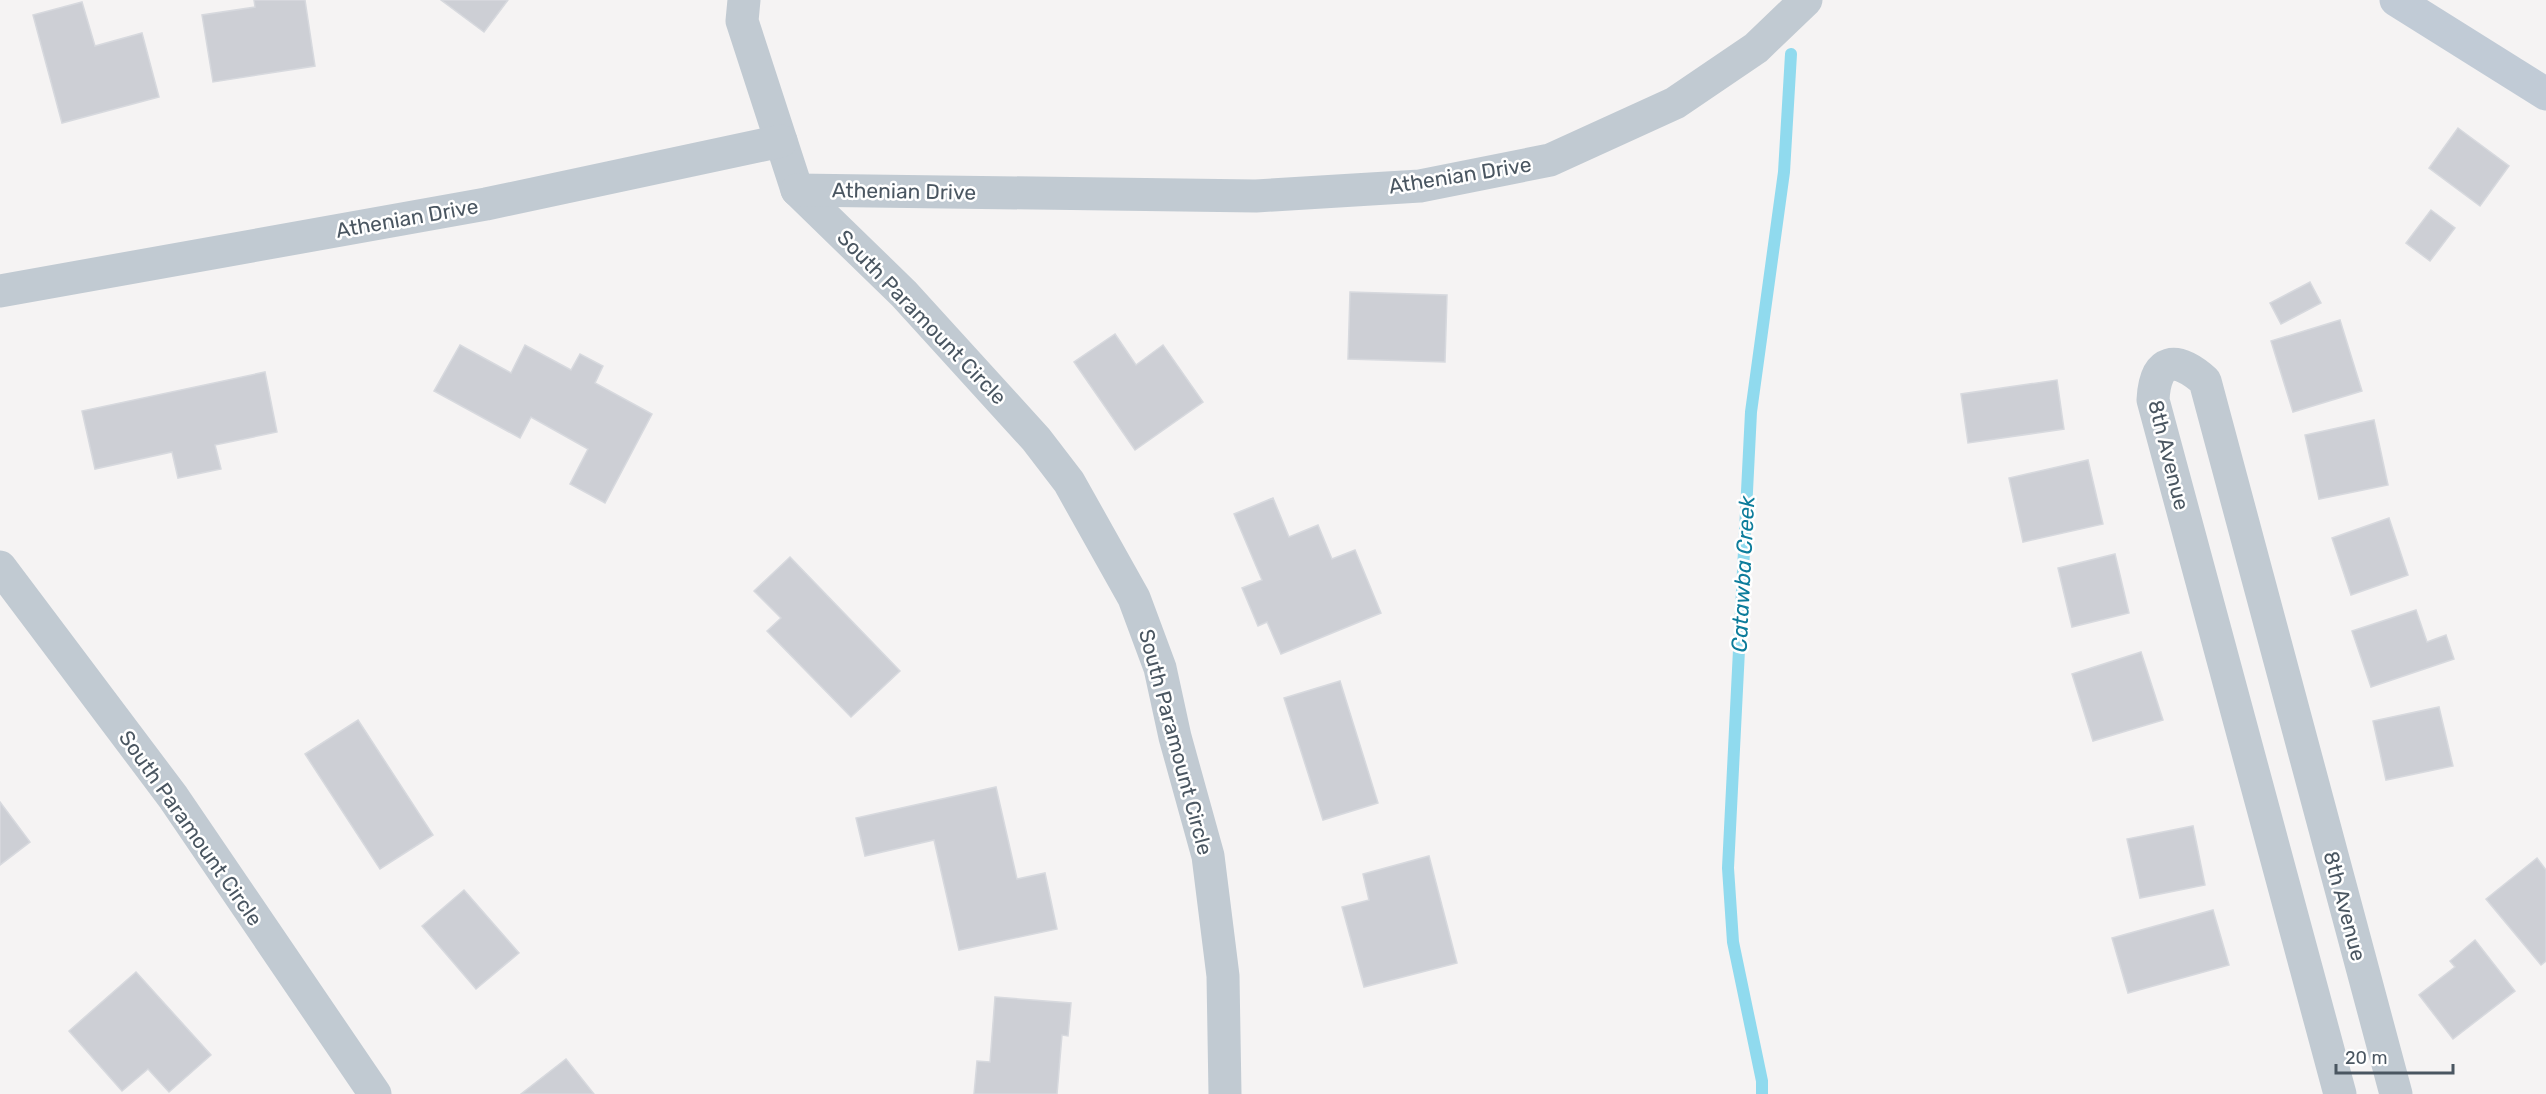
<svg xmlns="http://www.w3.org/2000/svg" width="2546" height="1094" font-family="Rubik,sans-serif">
  <rect width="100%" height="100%" fill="#f5f3f3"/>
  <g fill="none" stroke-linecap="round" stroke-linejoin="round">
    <!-- stream -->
    <path stroke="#90daee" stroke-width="12" d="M 1762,1094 L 1762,1081 L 1733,942 L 1728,868 L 1751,412 L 1784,172 L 1791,54"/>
  </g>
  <!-- building -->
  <g fill="#cdcfd5" stroke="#d7d9de" stroke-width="1.5">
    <path d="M 254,0 L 305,0 L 315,66 L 213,82 L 202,15 L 255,7 Z"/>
    <path d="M 441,0 L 508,0 L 484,32 Z"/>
    <path d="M 82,2 L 95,46 L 142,33 L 159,97 L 62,123 L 33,15 Z"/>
    <path d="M 2458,128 L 2509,166 L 2480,206 L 2429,168 Z"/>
    <path d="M 2431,210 L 2455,228 L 2430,261 L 2406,243 Z"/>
    <path d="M 2310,282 L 2321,303 L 2281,324 L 2270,303 Z"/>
    <path d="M 1350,292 L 1447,295 L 1445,362 L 1348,359 Z"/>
    <path d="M 2340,320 L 2362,391 L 2293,412 L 2271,341 Z"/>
    <path d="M 1115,334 L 1136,365 L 1163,345 L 1203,402 L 1135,450 L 1074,362 Z"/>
    <path d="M 460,345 L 511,373 L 525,345 L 571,370 L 580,354 L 603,366 L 595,383 L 652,414 L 605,503 L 570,484 L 588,449 L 531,417 L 520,438 L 434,391 Z"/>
    <path d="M 265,372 L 277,432 L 215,445 L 221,469 L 178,478 L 172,452 L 95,469 L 82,411 Z"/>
    <path d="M 2057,380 L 2064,429 L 1968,443 L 1961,394 Z"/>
    <path d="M 2374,420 L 2388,485 L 2319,499 L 2305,435 Z"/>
    <path d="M 2088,460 L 2103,524 L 2023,542 L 2009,478 Z"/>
    <path d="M 1273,498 L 1289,537 L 1318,525 L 1332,559 L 1355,550 L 1381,613 L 1281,654 L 1267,622 L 1258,626 L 1242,588 L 1262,580 L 1234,514 Z"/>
    <path d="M 2389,518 L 2408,575 L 2351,595 L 2332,538 Z"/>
    <path d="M 2115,554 L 2129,613 L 2072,627 L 2058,568 Z"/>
    <path d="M 790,557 L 900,671 L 851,717 L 767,631 L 781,618 L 754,591 Z"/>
    <path d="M 2416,610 L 2427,642 L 2446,635 L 2454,659 L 2371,687 L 2352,631 Z"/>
    <path d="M 2141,652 L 2163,720 L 2093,741 L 2072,674 Z"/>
    <path d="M 1340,681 L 1378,803 L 1323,820 L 1284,698 Z"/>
    <path d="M 2439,707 L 2453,766 L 2386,780 L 2373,721 Z"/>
    <path d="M 358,720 L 433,835 L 380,869 L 305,754 Z"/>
    <path d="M 996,787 L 1017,879 L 1045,873 L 1057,929 L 959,950 L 934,840 L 865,856 L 856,818 Z"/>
    <path d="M 0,802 L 30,842 L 0,865 Z"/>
    <path d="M 2193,826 L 2205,885 L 2140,898 L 2127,839 Z"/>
    <path d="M 1429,856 L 1457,963 L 1364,987 L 1342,907 L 1369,900 L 1363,874 Z"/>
    <path d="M 2537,858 L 2546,870 L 2546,961 L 2541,965 L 2486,899 Z"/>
    <path d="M 464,890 L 519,953 L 476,989 L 422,926 Z"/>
    <path d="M 2213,910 L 2229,965 L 2128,993 L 2112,938 Z"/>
    <path d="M 2475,940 L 2515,991 L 2453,1039 L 2419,995 L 2455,967 L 2450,961 Z"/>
    <path d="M 136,972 L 211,1055 L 169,1092 L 148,1069 L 122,1091 L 69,1031 Z"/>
    <path d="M 995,997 L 1071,1003 L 1068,1036 L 1062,1035 L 1057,1094 L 974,1094 L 977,1061 L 990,1062 Z"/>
    <path d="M 566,1059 L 594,1094 L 521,1094 Z"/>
  </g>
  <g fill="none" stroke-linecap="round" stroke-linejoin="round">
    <!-- street -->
    <g stroke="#c1cad2" stroke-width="33">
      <path d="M 744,0 L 742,21 L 797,190 L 904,294 L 1036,439 L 1069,482 L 1134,598 L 1160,668 L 1175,737 L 1208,856 L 1223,976 L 1225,1094"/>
      <path d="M 797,190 L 1256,196 L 1420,186 L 1550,160 L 1675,103 L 1756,48 L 1806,0"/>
      <path d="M 0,291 L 486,204 L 781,141"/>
      <path d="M 0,567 L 173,797 L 375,1094"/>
      <path d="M 2340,1094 L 2153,400 C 2155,358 2176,355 2205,381 L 2396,1094"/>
    </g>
    <!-- secondary -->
    <path stroke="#c1cbd6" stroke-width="33" d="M 2396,0 L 2546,94"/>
  </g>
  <g text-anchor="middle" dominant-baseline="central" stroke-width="5" stroke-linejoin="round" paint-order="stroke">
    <!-- street labels -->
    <g font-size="21" fill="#4a5661" stroke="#fff">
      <text transform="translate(1460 175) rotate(-9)">Athenian Drive</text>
      <text transform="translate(904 191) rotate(1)">Athenian Drive</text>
      <text transform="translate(407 218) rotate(-10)">Athenian Drive</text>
      <text transform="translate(922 317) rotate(46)">South Paramount Circle</text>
      <text transform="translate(2169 455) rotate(76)">8th Avenue</text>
      <text transform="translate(1176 742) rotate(75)">South Paramount Circle</text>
      <text transform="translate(191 828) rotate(55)">South Paramount Circle</text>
      <text transform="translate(2345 906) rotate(75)">8th Avenue</text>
    </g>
    <!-- water labels -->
    <g font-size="22" font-style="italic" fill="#0c7c9b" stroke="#fff">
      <text transform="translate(1743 574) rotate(-87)">Catawba Creek</text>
    </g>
  </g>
  <!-- scale -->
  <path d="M2336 1064v9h117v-9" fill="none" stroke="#4a5661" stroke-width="3"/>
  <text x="2345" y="1064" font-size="18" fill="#4a5661" stroke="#ffffff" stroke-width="4.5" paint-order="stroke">20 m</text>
</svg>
